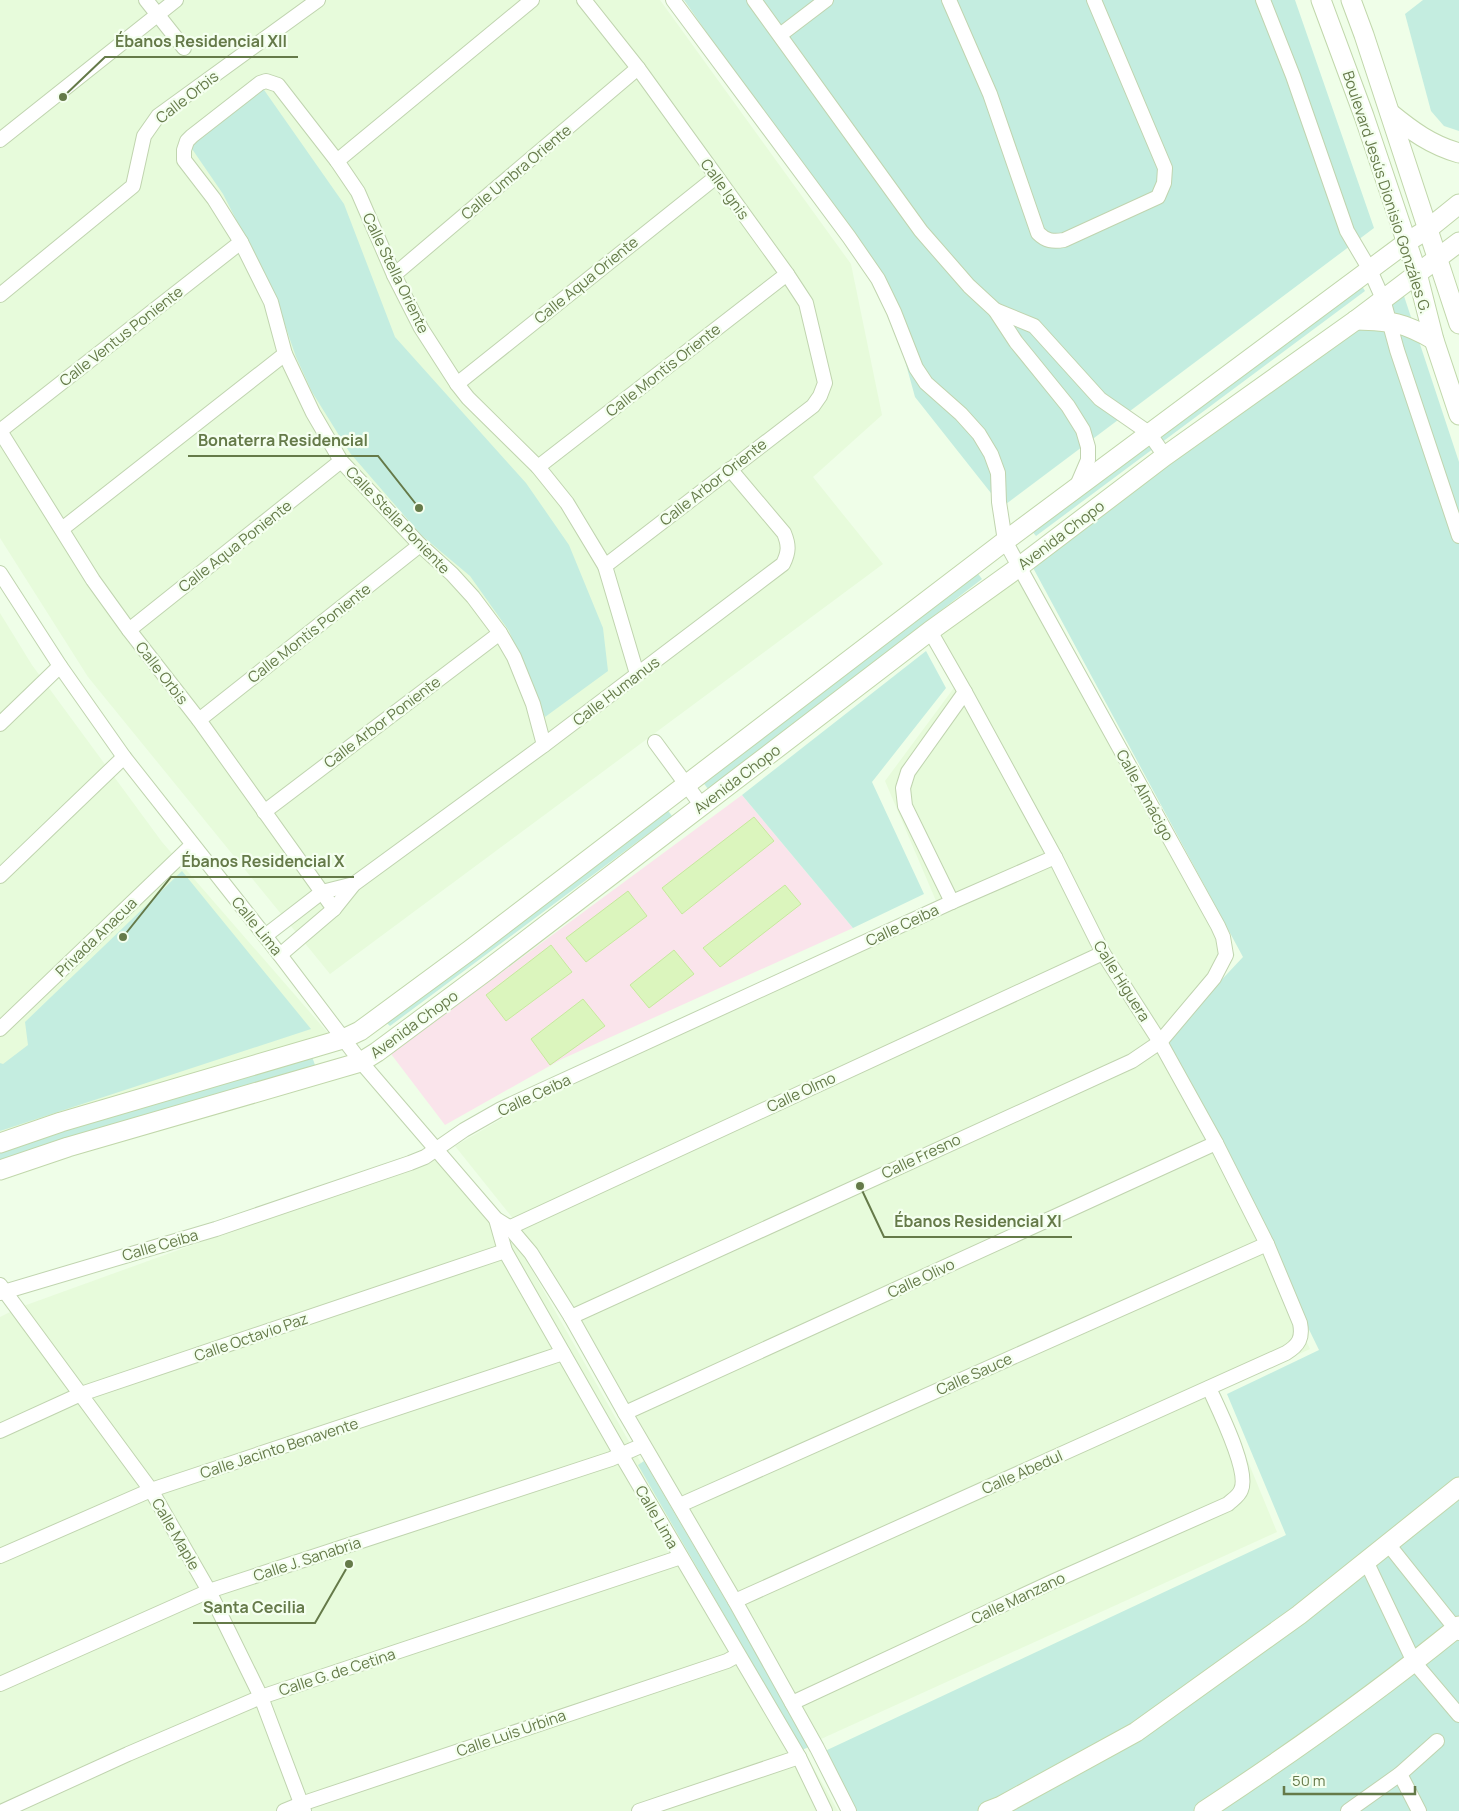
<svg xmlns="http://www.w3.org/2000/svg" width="1459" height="1811" font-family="Manrope,sans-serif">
  <rect width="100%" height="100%" fill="#effee8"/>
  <!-- residential -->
  <g fill="#e7fbdb">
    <path d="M 0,0 L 660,0 L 851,264 L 882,415 L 813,477 L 883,564 L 330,974 L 88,677 L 0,538 Z"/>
    <path d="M 1027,568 L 1235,955 L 1163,1035 L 1310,1349 L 1219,1391 L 1277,1532 L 821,1739 L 580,1318 L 519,1226 L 455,1146 L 584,1071 L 939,908 L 885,781 L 962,677 L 939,634 Z"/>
    <path d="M 0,613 L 32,665 L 162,842 L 328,1033 L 0,1139 Z"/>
    <path d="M 441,1155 L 511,1233 L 838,1811 L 0,1811 L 0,1317 L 18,1308 Z"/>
  </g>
  <!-- education -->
  <path fill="#fae4eb" d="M 742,795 L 853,928 L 562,1059 L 445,1125 L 391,1054 Z"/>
  <!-- green -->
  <g fill="#c4ede0">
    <path d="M 684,0 L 1295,0 L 1374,228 L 1002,507 L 915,397 L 885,288 Z"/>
    <path d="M 1423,0 L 1459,0 L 1459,131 L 1444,126 L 1431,111 L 1405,14 Z"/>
    <path d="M 262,87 L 344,204 L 395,337 L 526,483 L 569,545 L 603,628 L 608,671 L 545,717 L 509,631 L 470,576 L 421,535 L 350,453 L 312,392 L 296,357 L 275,296 L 223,194 L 190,146 Z"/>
    <path d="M 1360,283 L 1365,291 L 1036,536 L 1031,530 Z"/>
    <path d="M 1402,290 L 1459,462 L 1459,1811 L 847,1811 L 825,1751 L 1286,1535 L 1227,1394 L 1319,1350 L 1167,1038 L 1243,957 L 1031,564 Z"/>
    <path d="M 976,571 L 982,579 L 708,789 L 702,781 Z"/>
    <path d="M 926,651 L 946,688 L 872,782 L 924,894 L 853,928 L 742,795 Z"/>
    <path d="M 666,808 L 672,816 L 390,1026 L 382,1019 Z"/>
    <path d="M 182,871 L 311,1029 L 0,1131 L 0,1063 L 3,1064 L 28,1045 L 25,1022 Z"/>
    <path d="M 311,1054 L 315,1065 L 0,1162 L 0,1149 Z"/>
    <path d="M 644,1461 L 811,1746 L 802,1750 L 638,1465 Z"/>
  </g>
  <!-- building -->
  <g fill="#dbf5bd" stroke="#c6e99c">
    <path d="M 754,817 L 774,841 L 682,914 L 662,888 Z"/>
    <path d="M 785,885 L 801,904 L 720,967 L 703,948 Z"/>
    <path d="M 628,891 L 647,916 L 586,962 L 566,938 Z"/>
    <path d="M 551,945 L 572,972 L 506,1021 L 486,995 Z"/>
    <path d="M 674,950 L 694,974 L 649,1008 L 630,985 Z"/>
    <path d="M 583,999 L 605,1026 L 550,1065 L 531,1039 Z"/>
  </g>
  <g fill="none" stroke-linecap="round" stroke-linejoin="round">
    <!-- street casing -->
    <g stroke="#c0d4af" stroke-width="16">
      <g id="street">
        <path d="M 146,0 L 184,48"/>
        <path d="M 584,0 L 638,68 L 787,274 L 806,303 L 825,383 L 820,396 L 813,406 L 605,566"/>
        <path d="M 754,0 L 921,231 L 969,286 L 995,310 L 1016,342 L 1068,406 L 1083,430 L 1088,447 L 1088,460 L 1076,488"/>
        <path d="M 949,0 L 990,94 L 1038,233 C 1046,241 1053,242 1064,240 L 1158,197 L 1164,183 L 1165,168 L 1094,0"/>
        <path d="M 1263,0 L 1293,76 L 1347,231 L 1370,270 L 1383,299 L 1397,350 L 1459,536"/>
        <path d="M 780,35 L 826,0"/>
        <path d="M 0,140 L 176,0"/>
        <path d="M 337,161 L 532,0"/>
        <path d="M 394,275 L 638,68"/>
        <path d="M 0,295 L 133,186 L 144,136 L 158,116 L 318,0"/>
        <path d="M 995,310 L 1034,326 L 1100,399 L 1149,433 L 1165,456"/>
        <path d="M 457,384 L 716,177"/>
        <path d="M 0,431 L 93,580 L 129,630 L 199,720 L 334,909"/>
        <path d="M 0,431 L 241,242"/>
        <path d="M 538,467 L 787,274"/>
        <path d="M 62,529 L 285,354"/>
        <path d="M 0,573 L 60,666 L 124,757 L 280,955 L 361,1062 L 496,1219 L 509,1227 L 531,1253 L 571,1317 L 625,1413 L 735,1601 L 817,1748 L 849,1811"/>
        <path d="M 129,630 L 341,461"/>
        <path d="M 199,720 L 420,545"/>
        <path d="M 0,724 L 60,666"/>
        <path d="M 655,742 L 702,806"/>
        <path d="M 544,745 L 533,704 L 514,657 L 500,633 L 473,597 L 452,574 L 420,545 L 341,461 L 313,413 L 285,354 L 271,302 L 241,242 L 214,199 L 184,160 L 184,150 L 187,141 L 192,136 L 260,83 L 266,81 L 278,85 L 337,161 L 358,192 L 394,275 L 421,328 L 457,384 L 468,398 L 538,467 L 567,503 L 605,566 L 637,674"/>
        <path d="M 264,812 L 500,633"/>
        <path d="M 0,876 L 124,757"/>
        <path d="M 952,902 L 905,806 L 903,788 L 908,772 L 965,692"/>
        <path d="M 265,936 L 322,892 L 354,884"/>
        <path d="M 280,955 L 334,909 L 354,884 L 544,745 L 783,564 C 789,552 789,545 784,533 L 730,469"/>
        <path d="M 0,1029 L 192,845"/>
        <path d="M 496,1219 L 505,1251 L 622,1456 L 799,1757 L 825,1811"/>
        <path d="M 502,1231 L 1103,953"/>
        <path d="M 0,1285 L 151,1490 L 209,1591 L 261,1697 L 304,1811"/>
        <path d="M 0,1293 L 216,1229 L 410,1163 L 425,1157 L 464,1130 L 501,1109 L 952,902 L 1055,857"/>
        <path d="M 571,1317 L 1132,1061 L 1160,1042 L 1214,978 L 1226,955 L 1223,937 L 1218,926 L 1005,541 L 999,502 L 998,473 L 991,454 L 979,434 L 961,414 L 926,383 L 916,368 L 894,312 L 878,279 L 849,237 L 673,0"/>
        <path d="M 625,1413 L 1216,1143"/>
        <path d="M 0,1431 L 81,1394 L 505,1251"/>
        <path d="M 680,1505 L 1267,1244"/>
        <path d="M 1388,1544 L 1459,1633"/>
        <path d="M 0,1556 L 151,1490 L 563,1353"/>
        <path d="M 1366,1561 L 1414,1662 L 1459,1715"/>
        <path d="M 735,1601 L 1286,1353 C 1299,1345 1303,1338 1300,1323 L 1267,1244 L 1216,1143 L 1160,1042 L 1103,953 L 1055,857 L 965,692 L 930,631"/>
        <path d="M 0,1684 L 209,1591 L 611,1459 L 643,1445"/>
        <path d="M 792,1703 L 1054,1581 L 1228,1504 C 1232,1500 1239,1496 1241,1490 C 1250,1471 1218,1408 1209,1388"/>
        <path d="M 1400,1774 L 1419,1811"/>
        <path d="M 3,1811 L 128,1754 L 261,1697 L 681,1557"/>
        <path d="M 284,1811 L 301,1804 L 727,1661 L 738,1655"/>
        <path d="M 639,1811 L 799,1757"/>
        <path d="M 1348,1811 L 1400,1774 L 1437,1741"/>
      </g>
    </g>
    <!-- secondary casing -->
    <g stroke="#c1d7ab" stroke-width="21">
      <g id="secondary">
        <path d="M 1321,0 L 1364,116 L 1417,273 L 1434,340 L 1459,415"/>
        <path d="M 1351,0 L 1364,35 L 1459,324"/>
        <path d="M 1390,113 C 1412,131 1431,145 1459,153"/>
        <path d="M 1356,320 C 1392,321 1403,322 1434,340"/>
        <path d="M 0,1143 L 61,1122 L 343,1039 L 360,1031 L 470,950 L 1005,541 L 1407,242 L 1428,229 L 1459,204"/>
        <path d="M 0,1170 L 68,1147 L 361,1062 L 377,1052 L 486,971 L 930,631 L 1019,567 L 1165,456 L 1356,320 L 1459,242"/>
        <path d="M 988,1811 L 1001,1806 L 1136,1732 L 1299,1615 L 1459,1487"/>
        <path d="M 1204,1811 C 1292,1753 1378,1692 1459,1626"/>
      </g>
    </g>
    <!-- street -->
    <use href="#street" stroke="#fff" stroke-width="14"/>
    <!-- secondary -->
    <use href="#secondary" stroke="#fff" stroke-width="19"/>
  </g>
  <g text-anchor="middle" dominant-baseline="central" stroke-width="4.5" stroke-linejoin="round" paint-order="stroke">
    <!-- street labels -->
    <g font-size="15" fill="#657a49" stroke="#f4ffef">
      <text transform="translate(187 97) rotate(-38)">Calle Orbis</text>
      <text transform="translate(516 172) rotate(-40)">Calle Umbra Oriente</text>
      <text transform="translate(725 189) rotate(54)">Calle Ignis</text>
      <text transform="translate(1387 192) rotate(72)">Boulevard Jesús Dionisio Gonzáles G.</text>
      <text transform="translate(396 273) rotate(64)">Calle Stella Oriente</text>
      <text transform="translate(586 280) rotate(-39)">Calle Aqua Oriente</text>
      <text transform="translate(121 336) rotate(-38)">Calle Ventus Poniente</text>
      <text transform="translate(663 370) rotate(-38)">Calle Montis Oriente</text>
      <text transform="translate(713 482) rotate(-38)">Calle Arbor Oriente</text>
      <text transform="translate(398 520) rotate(46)">Calle Stella Poniente</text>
      <text transform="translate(1061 535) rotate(-37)">Avenida Chopo</text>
      <text transform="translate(235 546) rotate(-38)">Calle Aqua Poniente</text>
      <text transform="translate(309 633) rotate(-38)">Calle Montis Poniente</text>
      <text transform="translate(162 673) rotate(52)">Calle Orbis</text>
      <text transform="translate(616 691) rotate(-37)">Calle Humanus</text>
      <text transform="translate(382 722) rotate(-37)">Calle Arbor Poniente</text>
      <text transform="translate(737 779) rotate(-37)">Avenida Chopo</text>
      <text transform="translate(1145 795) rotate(61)">Calle Almácigo</text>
      <text transform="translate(902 925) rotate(-25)">Calle Ceiba</text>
      <text transform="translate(257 926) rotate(51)">Calle Lima</text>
      <text transform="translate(96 937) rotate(-44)">Privada Anacua</text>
      <text transform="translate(1122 981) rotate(58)">Calle Higuera</text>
      <text transform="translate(414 1024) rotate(-36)">Avenida Chopo</text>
      <text transform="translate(801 1092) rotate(-25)">Calle Olmo</text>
      <text transform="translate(534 1095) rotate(-25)">Calle Ceiba</text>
      <text transform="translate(921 1156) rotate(-25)">Calle Fresno</text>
      <text transform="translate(160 1245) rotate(-16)">Calle Ceiba</text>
      <text transform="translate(921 1278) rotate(-25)">Calle Olivo</text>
      <text transform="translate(251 1337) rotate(-19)">Calle Octavio Paz</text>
      <text transform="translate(974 1374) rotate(-24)">Calle Sauce</text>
      <text transform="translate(279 1448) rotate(-18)">Calle Jacinto Benavente</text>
      <text transform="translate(1022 1472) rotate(-24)">Calle Abedul</text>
      <text transform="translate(657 1517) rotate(60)">Calle Lima</text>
      <text transform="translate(176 1534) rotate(60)">Calle Maple</text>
      <text transform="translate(307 1559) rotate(-18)">Calle J. Sanabria</text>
      <text transform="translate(1018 1598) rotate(-25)">Calle Manzano</text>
      <text transform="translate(337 1672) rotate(-18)">Calle G. de Cetina</text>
      <text transform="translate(511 1733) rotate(-19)">Calle Luis Urbina</text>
    </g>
  </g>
  <!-- callouts -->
  <path fill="none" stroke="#657a49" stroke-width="2" d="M63 97L105 57H298M419 508L378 456H188M123 937L171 877H354M860 1186L884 1237H1072M349 1564L315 1623H193"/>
  <g fill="#657a49" stroke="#f4ffef" stroke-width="2">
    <circle cx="63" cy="97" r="5"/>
    <circle cx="419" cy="508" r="5"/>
    <circle cx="123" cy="937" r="5"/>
    <circle cx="860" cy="1186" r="5"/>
    <circle cx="349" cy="1564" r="5"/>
  </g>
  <g font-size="16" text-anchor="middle" font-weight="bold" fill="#657a49" stroke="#f4ffef" stroke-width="4.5" stroke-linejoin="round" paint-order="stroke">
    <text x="201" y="47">Ébanos Residencial XII</text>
    <text x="283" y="446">Bonaterra Residencial</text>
    <text x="263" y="867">Ébanos Residencial X</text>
    <text x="978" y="1227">Ébanos Residencial XI</text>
    <text x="254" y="1613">Santa Cecilia</text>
  </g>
  <!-- scale -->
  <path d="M1284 1786v8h131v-8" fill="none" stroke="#657a49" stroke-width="2.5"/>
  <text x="1292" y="1786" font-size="15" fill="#657a49" stroke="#f4ffef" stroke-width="4" paint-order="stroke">50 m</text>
</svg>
